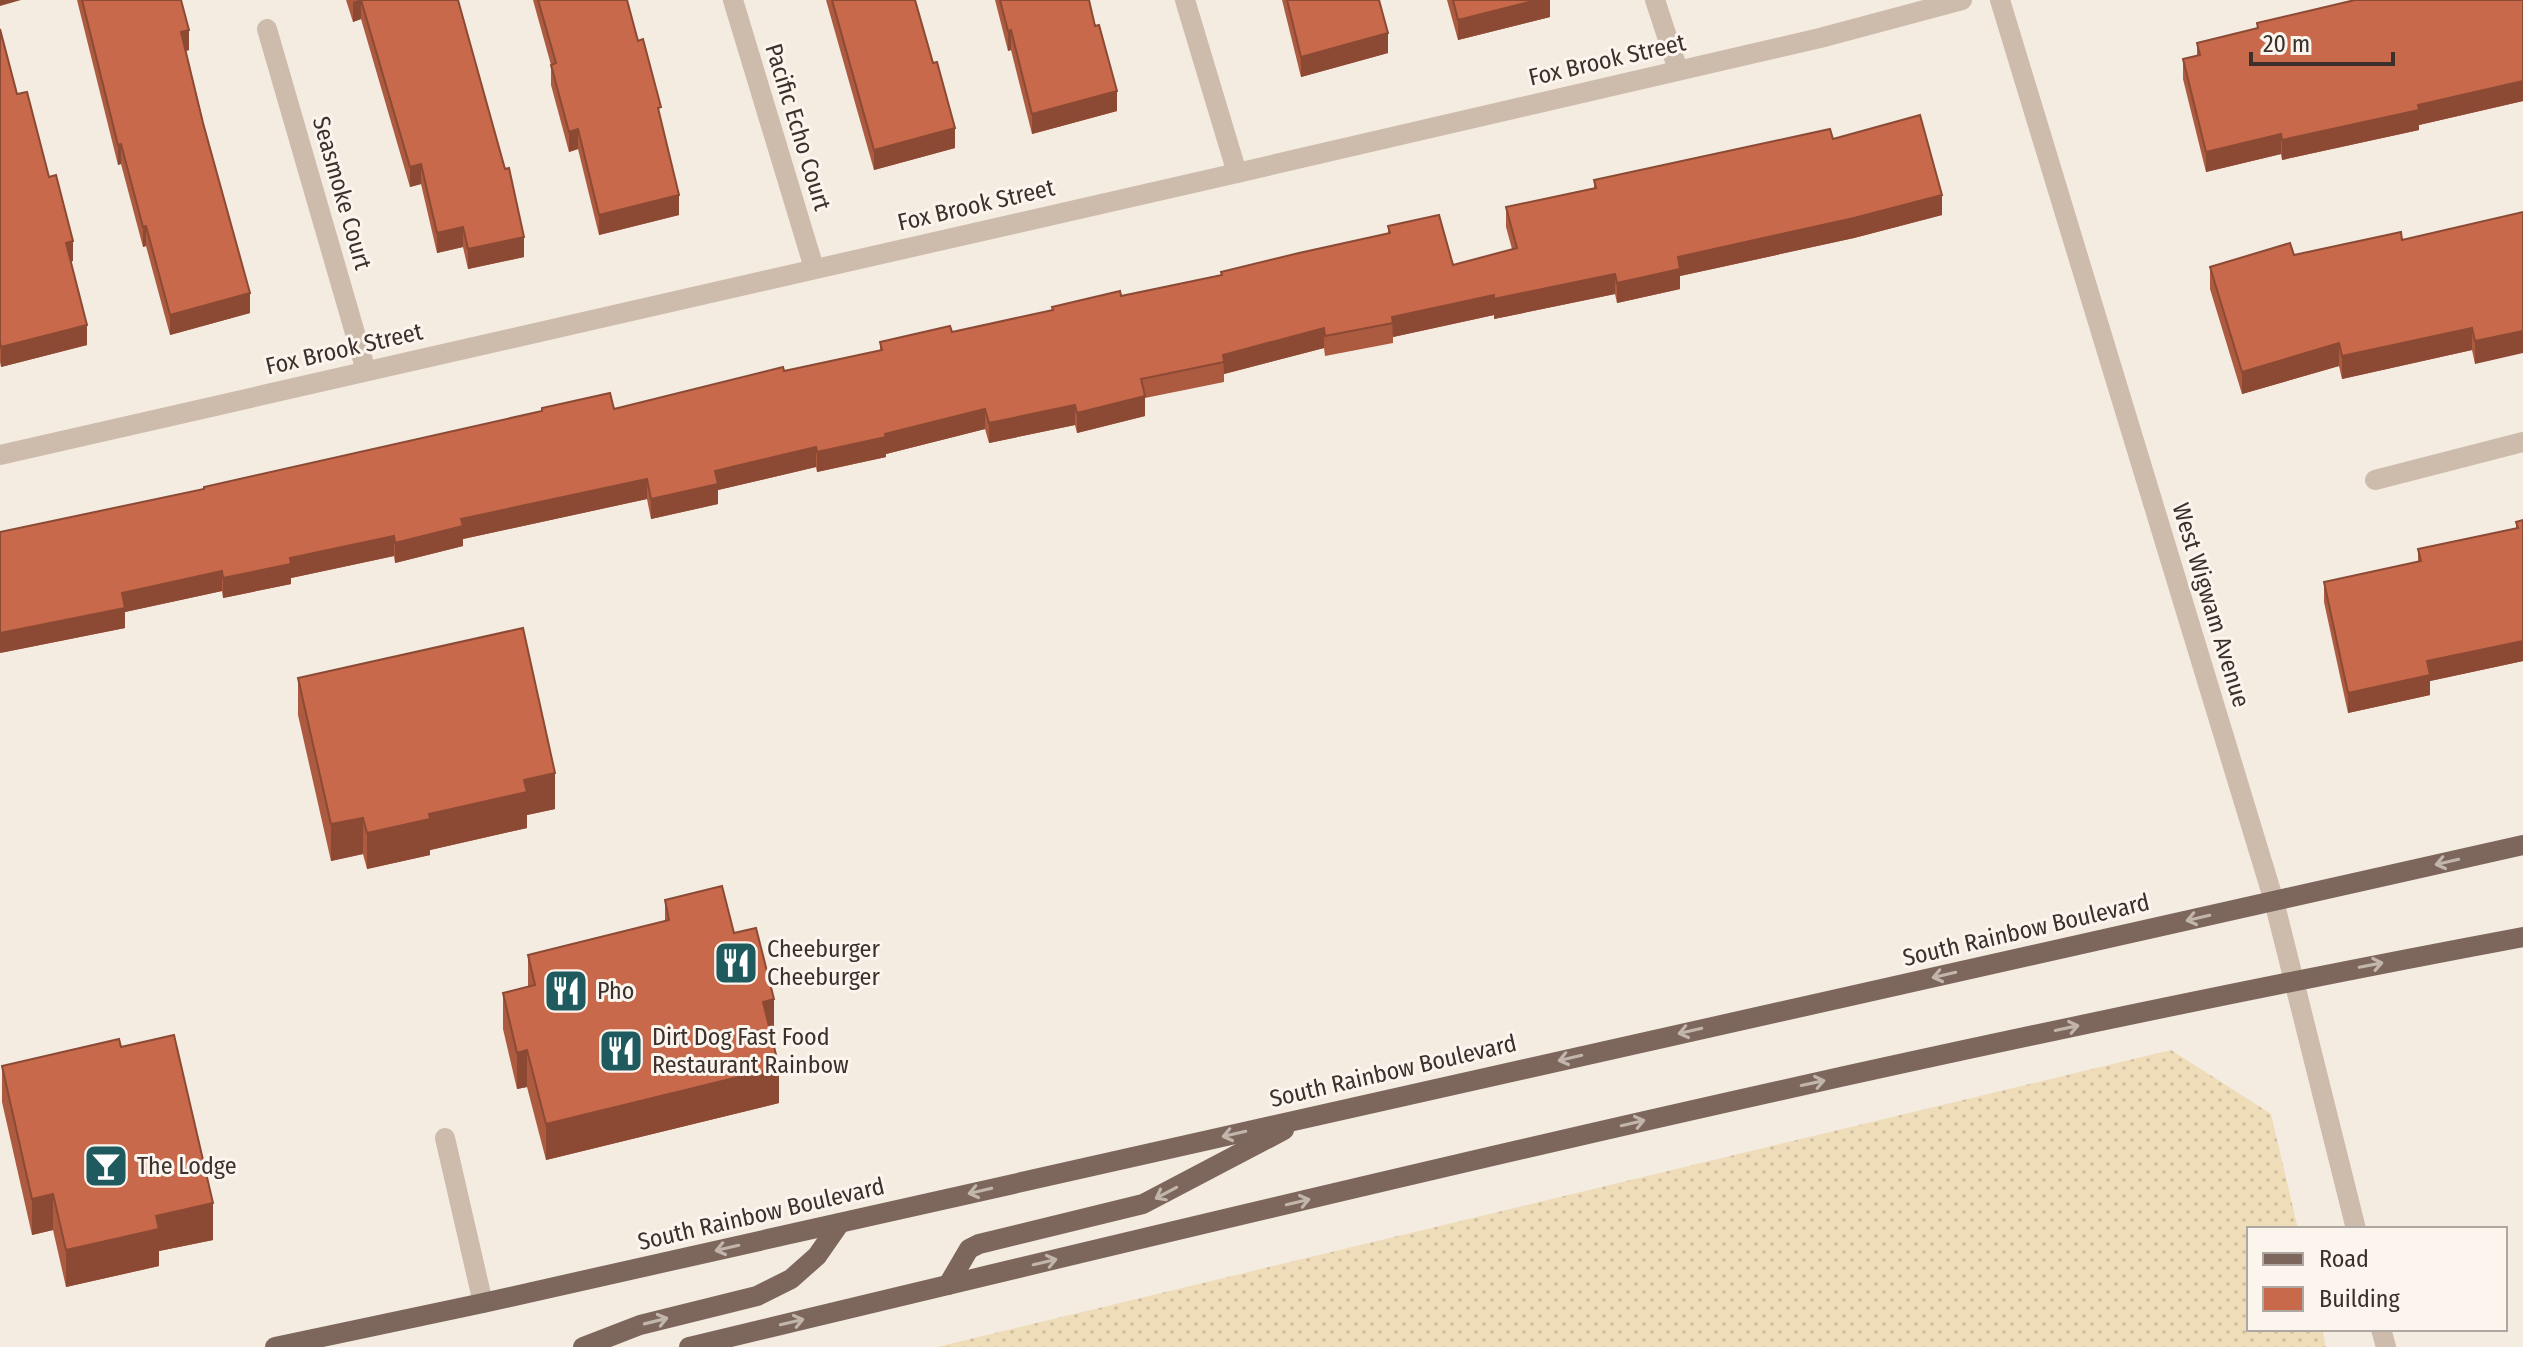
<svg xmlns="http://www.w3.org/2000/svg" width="2523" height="1347" font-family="'Fira Sans Condensed',sans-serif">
  <defs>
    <pattern id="sand-dots" width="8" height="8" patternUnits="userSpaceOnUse" patternTransform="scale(2)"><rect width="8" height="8" fill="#efdcb8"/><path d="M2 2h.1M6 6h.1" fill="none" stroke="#cebd9e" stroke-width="1.8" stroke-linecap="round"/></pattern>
  </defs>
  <rect width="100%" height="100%" fill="#f4ebe1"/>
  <!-- sand -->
  <path fill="url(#sand-dots)" d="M 2171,1050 L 2271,1114 L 2298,1229 L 2249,1229 L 2249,1329 L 2322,1329 L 2326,1347 L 937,1347 Z"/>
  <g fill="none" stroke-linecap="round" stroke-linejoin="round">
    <!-- minor -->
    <g stroke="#cdbbac" stroke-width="20">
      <path d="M 733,0 L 814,268"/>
      <path d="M 1185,0 L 1237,173"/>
      <path d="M 1655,0 L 1678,70"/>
      <path d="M 2000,0 L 2274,901 L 2356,1229"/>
      <path d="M 267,29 L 366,371"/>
      <path d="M 0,455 L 1237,173 L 1820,38 L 1962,0"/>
      <path d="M 2375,480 L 2523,442"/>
      <path d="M 445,1138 L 483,1303"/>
      <path d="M 2381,1329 L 2386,1347"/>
    </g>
    <!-- major -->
    <g stroke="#7d675c" stroke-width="20">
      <path d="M 948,1285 L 969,1249 L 979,1244 L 1143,1204 L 1284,1130"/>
      <path d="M 275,1347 L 483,1303 L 2523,845"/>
      <path d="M 583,1347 L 640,1325 L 757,1296 L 791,1279 L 817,1256 L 840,1223"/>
      <path d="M 689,1347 C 1298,1201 1907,1052 2523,937"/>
    </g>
  </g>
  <!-- wall -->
  <g fill="#ac5a40">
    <path d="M 77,0 L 181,0 L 189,50 L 186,51 L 250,313 L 170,335 L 146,246 L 143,247 L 121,164 L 118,165 Z"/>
    <path d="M 346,0 L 458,0 L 524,257 L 468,269 L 463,247 L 437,253 L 421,184 L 410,187 L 361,19 L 353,22 Z"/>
    <path d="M 533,0 L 627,0 L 661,121 L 679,215 L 599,235 L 578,149 L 569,152 L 551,85 L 551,65 Z"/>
    <path d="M 826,0 L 915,0 L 955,148 L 874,170 Z"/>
    <path d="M 995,0 L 1089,0 L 1117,111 L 1032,134 L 1011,50 L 1008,51 Z"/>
    <path d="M 1282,0 L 1379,0 L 1388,53 L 1301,77 Z"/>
    <path d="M 1447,0 L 1550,0 L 1550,17 L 1458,40 Z"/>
    <path d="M 2523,0 L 2523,101 L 2419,125 L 2419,130 L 2282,160 L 2281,154 L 2206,172 L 2183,79 L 2183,59 L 2197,56 L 2197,43 L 2257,28 L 2257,23 Z"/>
    <path d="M 0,29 L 17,94 L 49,177 L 73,261 L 71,261 L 87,345 L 1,367 L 0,362 Z"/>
    <path d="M 1833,139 L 1942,215 L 1854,238 L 1680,276 L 1680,289 L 1617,303 L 1615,294 L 1494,319 L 1494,315 L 1393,337 L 1393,343 L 1325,356 L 1324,348 L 1224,374 L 1224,382 L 1145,398 L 1145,416 L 1077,433 L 1075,425 L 989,443 L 985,429 L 886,454 L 886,457 L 817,472 L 816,467 L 718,490 L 718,504 L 651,519 L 647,499 L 463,539 L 463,546 L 395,563 L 394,556 L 291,578 L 291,584 L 223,598 L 222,591 L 125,612 L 125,628 L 0,653 L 614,409 L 880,350 L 880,342 L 952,332 L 1221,275 L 1221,272 L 1388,234 L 1388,226 L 1453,265 L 1512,249 L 1506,227 L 1506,207 L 1594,188 L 1594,180 Z"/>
    <path d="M 2523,212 L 2475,364 L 2472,350 L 2342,379 L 2339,366 L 2242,394 L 2210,289 L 2210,267 L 2402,240 Z"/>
    <path d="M 2523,520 L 2523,661 L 2430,681 L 2430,695 L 2348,713 L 2324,602 L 2324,582 L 2418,562 L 2418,549 L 2516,528 L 2516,522 Z"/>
    <path d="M 298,678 L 555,809 L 527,815 L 527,828 L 430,850 L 430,855 L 367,869 L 363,854 L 331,861 L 298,715 Z"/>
    <path d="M 665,900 L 734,933 L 774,1036 L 772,1036 L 779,1103 L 546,1160 L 527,1087 L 517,1089 L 503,1029 L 503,993 L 528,986 L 528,955 L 665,921 Z"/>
    <path d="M 121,1047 L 213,1240 L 159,1251 L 159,1266 L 66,1287 L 53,1230 L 32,1235 L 2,1102 L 2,1066 Z"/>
  </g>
  <!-- shaded-wall -->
  <g fill="#8c4a34">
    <path d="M 0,0 L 21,0 L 0,6 Z"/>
    <path d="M 359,0 L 361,0 L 361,19 L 353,22 L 353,2 Z"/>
    <path d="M 1537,0 L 1550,0 L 1550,17 L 1458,40 L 1458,20 Z"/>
    <path d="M 189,30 L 189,50 L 181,52 L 181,32 Z"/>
    <path d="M 1011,30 L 1011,50 L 1008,51 L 1008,31 Z"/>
    <path d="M 1388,33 L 1388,53 L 1301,77 L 1301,57 Z"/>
    <path d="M 2523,81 L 2523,101 L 2419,125 L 2419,130 L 2282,160 L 2282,140 L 2418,105 Z"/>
    <path d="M 1117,91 L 1117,111 L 1032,134 L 1032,114 Z"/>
    <path d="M 955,128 L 955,148 L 874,170 L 874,150 Z"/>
    <path d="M 578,129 L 578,149 L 569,152 L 569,132 Z"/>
    <path d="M 2281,134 L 2281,154 L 2206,172 L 2206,152 Z"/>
    <path d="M 121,144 L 121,164 L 118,165 L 118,145 Z"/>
    <path d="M 421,164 L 421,184 L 410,187 L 410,167 Z"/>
    <path d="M 679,195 L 679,215 L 599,235 L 599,215 Z"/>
    <path d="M 1942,195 L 1942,215 L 1854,238 L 1680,276 L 1680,289 L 1617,303 L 1617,283 L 1678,257 Z"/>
    <path d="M 146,226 L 146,246 L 143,247 L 143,227 Z"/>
    <path d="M 463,227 L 463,247 L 437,253 L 437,233 Z"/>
    <path d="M 524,237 L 524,257 L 468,269 L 468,249 Z"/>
    <path d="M 73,241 L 73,261 L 66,263 L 66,243 Z"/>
    <path d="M 1615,274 L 1615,294 L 1494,319 L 1494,299 Z"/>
    <path d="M 250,293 L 250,313 L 170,335 L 170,315 Z"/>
    <path d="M 1494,295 L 1494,315 L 1393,337 L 1392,317 Z"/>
    <path d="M 87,325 L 87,345 L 1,367 L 1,347 Z"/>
    <path d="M 1324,328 L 1324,348 L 1224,374 L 1223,355 Z"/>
    <path d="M 2472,328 L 2472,350 L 2342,379 L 2342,356 Z"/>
    <path d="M 2523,331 L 2523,353 L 2475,364 L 2475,341 Z"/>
    <path d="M 2339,343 L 2339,366 L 2242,394 L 2242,372 Z"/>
    <path d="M 1145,396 L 1145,416 L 1077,433 L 1077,413 Z"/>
    <path d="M 1075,405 L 1075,425 L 989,443 L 989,423 Z"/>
    <path d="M 985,409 L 985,429 L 886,454 L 886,457 L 817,472 L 817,452 Z"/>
    <path d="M 816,447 L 816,467 L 718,490 L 718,504 L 651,519 L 651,499 L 715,471 Z"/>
    <path d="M 647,479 L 647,499 L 463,539 L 463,546 L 395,563 L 395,543 L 461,519 Z"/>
    <path d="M 394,536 L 394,556 L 291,578 L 291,584 L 223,598 L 223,578 L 290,558 Z"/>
    <path d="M 222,571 L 222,591 L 125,612 L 125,628 L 0,653 L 0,633 L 122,593 Z"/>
    <path d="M 2523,641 L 2523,661 L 2430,681 L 2430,695 L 2348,713 L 2348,693 L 2427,661 Z"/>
    <path d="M 555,773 L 555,809 L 527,815 L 527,828 L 430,850 L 430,855 L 367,869 L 367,833 L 429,814 L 524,780 Z"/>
    <path d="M 363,818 L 363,854 L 331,861 L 331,824 Z"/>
    <path d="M 774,999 L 774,1036 L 763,1038 L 763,1002 Z"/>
    <path d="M 527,1050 L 527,1087 L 517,1089 L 517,1053 Z"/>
    <path d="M 779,1067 L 779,1103 L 546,1160 L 546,1124 Z"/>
    <path d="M 53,1194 L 53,1230 L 32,1235 L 32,1199 Z"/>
    <path d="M 213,1203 L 213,1240 L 159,1251 L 159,1266 L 66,1287 L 66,1250 L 156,1216 Z"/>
  </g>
  <!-- building -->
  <g fill="#c8694b" stroke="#8c4a34" stroke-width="2">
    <path d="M 82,0 L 181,0 L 189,30 L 181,32 L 203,123 L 250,293 L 170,315 L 146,226 L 143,227 L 121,144 L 118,145 Z"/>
    <path d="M 361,0 L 458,0 L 505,169 L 509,168 L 524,237 L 468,249 L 463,227 L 437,233 L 421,164 L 410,167 Z"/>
    <path d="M 538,0 L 627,0 L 638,41 L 643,39 L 661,107 L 658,108 L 679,195 L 599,215 L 578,129 L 569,132 L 551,65 L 556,63 Z"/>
    <path d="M 832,0 L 915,0 L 933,63 L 937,62 L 955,128 L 874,150 Z"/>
    <path d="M 1000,0 L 1089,0 L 1095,26 L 1099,25 L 1117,91 L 1032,114 L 1011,30 L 1008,31 Z"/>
    <path d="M 1287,0 L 1379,0 L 1388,33 L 1301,57 Z"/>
    <path d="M 1453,0 L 1537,0 L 1458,20 Z"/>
    <path d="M 2355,0 L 2523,0 L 2523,81 L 2418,105 L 2419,110 L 2282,140 L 2281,134 L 2206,152 L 2183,59 L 2200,55 L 2197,43 L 2258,28 L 2257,23 Z"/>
    <path d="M 0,29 L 17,94 L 27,92 L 49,177 L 56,175 L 73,241 L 66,243 L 87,325 L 1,347 L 0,342 Z"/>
    <path d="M 1920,115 L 1942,195 L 1854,218 L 1678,257 L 1680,269 L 1617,283 L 1615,274 L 1494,299 L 1494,295 L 1392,317 L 1393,323 L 1325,336 L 1324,328 L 1223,355 L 1224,362 L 1141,379 L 1145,396 L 1077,413 L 1075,405 L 989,423 L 985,409 L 885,434 L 886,437 L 817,452 L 816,447 L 715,471 L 718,484 L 651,499 L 647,479 L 461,519 L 463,526 L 395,543 L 394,536 L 290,558 L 291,564 L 223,578 L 222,571 L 122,593 L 125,608 L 0,633 L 0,532 L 204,489 L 204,487 L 542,411 L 542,408 L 610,393 L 614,409 L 783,367 L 784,371 L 882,350 L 880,342 L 950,326 L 952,332 L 1053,310 L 1052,307 L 1120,291 L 1121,296 L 1222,275 L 1221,272 L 1299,253 L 1390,233 L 1388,226 L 1439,215 L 1453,265 L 1517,248 L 1506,207 L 1596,188 L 1594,180 L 1830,129 L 1833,139 Z"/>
    <path d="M 2523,212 L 2523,331 L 2475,341 L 2472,328 L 2342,356 L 2339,343 L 2242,372 L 2210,267 L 2290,243 L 2294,255 L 2401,232 L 2402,240 Z"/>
    <path d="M 2523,520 L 2523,641 L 2427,661 L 2430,675 L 2348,693 L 2324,582 L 2421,561 L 2418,549 L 2518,528 L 2516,522 Z"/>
    <path d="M 523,628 L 555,773 L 524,780 L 527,792 L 429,814 L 430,819 L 367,833 L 363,818 L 331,824 L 298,678 Z"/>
    <path d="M 722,886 L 734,933 L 756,928 L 774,999 L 763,1002 L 779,1067 L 546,1124 L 527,1050 L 517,1053 L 503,993 L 535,985 L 528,955 L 669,920 L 665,900 Z"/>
    <path d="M 174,1035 L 213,1203 L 156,1216 L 159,1229 L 66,1250 L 53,1194 L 32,1199 L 2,1066 L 119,1039 L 121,1047 Z"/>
  </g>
  <!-- one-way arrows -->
  <defs><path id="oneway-shaft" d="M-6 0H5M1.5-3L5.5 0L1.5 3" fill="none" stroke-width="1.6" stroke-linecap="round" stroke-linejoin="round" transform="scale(2)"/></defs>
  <g stroke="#c2b5ac">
    <use href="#oneway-shaft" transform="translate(2447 862) rotate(167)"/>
    <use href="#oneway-shaft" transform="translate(2198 918) rotate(167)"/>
    <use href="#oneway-shaft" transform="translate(2371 965) rotate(-11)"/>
    <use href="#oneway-shaft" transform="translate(1944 975) rotate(167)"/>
    <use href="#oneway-shaft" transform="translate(2067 1028) rotate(-12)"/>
    <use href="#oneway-shaft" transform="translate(1690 1031) rotate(167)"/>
    <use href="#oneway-shaft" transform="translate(1570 1058) rotate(167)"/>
    <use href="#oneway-shaft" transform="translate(1813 1083) rotate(-12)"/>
    <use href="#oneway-shaft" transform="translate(1633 1123) rotate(-13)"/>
    <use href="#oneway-shaft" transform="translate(1234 1134) rotate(167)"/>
    <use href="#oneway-shaft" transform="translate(980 1191) rotate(167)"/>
    <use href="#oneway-shaft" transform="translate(1166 1193) rotate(152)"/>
    <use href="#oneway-shaft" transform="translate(1298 1202) rotate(-13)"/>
    <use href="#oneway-shaft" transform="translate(727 1248) rotate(167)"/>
    <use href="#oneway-shaft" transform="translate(1045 1262) rotate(-13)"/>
    <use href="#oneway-shaft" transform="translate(656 1321) rotate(-14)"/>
    <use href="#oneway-shaft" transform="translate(792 1322) rotate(-13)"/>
  </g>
  <!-- icons -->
  <defs>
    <g id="restaurant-square" transform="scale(2.3)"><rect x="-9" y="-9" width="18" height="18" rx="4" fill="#1f5a5e" stroke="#fbf5ee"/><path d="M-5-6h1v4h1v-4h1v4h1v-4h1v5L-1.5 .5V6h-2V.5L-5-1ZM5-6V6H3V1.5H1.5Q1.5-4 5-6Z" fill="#fff"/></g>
    <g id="bar-square" transform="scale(2.3)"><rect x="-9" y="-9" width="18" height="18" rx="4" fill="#1f5a5e" stroke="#fbf5ee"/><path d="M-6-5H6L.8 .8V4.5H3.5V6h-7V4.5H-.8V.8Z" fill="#fff"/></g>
  </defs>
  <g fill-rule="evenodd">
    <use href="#restaurant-square" x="736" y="963"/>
    <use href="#restaurant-square" x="566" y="991"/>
    <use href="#restaurant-square" x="621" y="1051"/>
    <use href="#bar-square" x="106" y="1166"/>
  </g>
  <g text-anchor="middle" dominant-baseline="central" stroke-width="6" stroke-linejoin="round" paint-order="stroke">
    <!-- street labels -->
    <g font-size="24" fill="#3b302b" stroke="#fbf5ee">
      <text transform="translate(1607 60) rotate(-13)">Fox Brook Street</text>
      <text transform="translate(798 127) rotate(73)">Pacific Echo Court</text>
      <text transform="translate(342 193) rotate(74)">Seasmoke Court</text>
      <text transform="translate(976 205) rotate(-13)">Fox Brook Street</text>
      <text transform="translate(344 349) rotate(-13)">Fox Brook Street</text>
      <text transform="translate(2211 605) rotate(73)">West Wigwam Avenue</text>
      <text transform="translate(2026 930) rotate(-13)">South Rainbow Boulevard</text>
      <text transform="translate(1393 1071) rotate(-13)">South Rainbow Boulevard</text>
      <text transform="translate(761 1214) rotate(-13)">South Rainbow Boulevard</text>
    </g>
    <!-- poi labels -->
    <g font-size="24" fill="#3b302b" stroke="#fbf5ee" text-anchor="start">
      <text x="767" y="949">Cheeburger<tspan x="767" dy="28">Cheeburger</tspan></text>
      <text x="597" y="991">Pho</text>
      <text x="652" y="1037">Dirt Dog Fast Food<tspan x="652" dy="28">Restaurant Rainbow</tspan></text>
      <text x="137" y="1166">The Lodge</text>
    </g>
  </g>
  <!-- legend -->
  <rect x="2247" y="1227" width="260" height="104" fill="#fbf5ee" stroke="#aea6a0" stroke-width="2"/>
  <rect x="2263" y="1253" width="40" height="12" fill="#7d675c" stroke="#aea6a0" stroke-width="2"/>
  <text x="2319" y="1267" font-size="24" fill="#3b302b">Road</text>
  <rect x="2263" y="1287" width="40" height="24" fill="#c8694b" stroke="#aea6a0" stroke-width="2"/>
  <text x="2319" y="1307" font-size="24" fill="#3b302b">Building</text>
  <!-- scale -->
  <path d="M2251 52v12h142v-12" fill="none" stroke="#3b302b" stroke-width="4"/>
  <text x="2263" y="52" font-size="24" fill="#3b302b" stroke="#fbf5ee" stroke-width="6" paint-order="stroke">20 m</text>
</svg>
